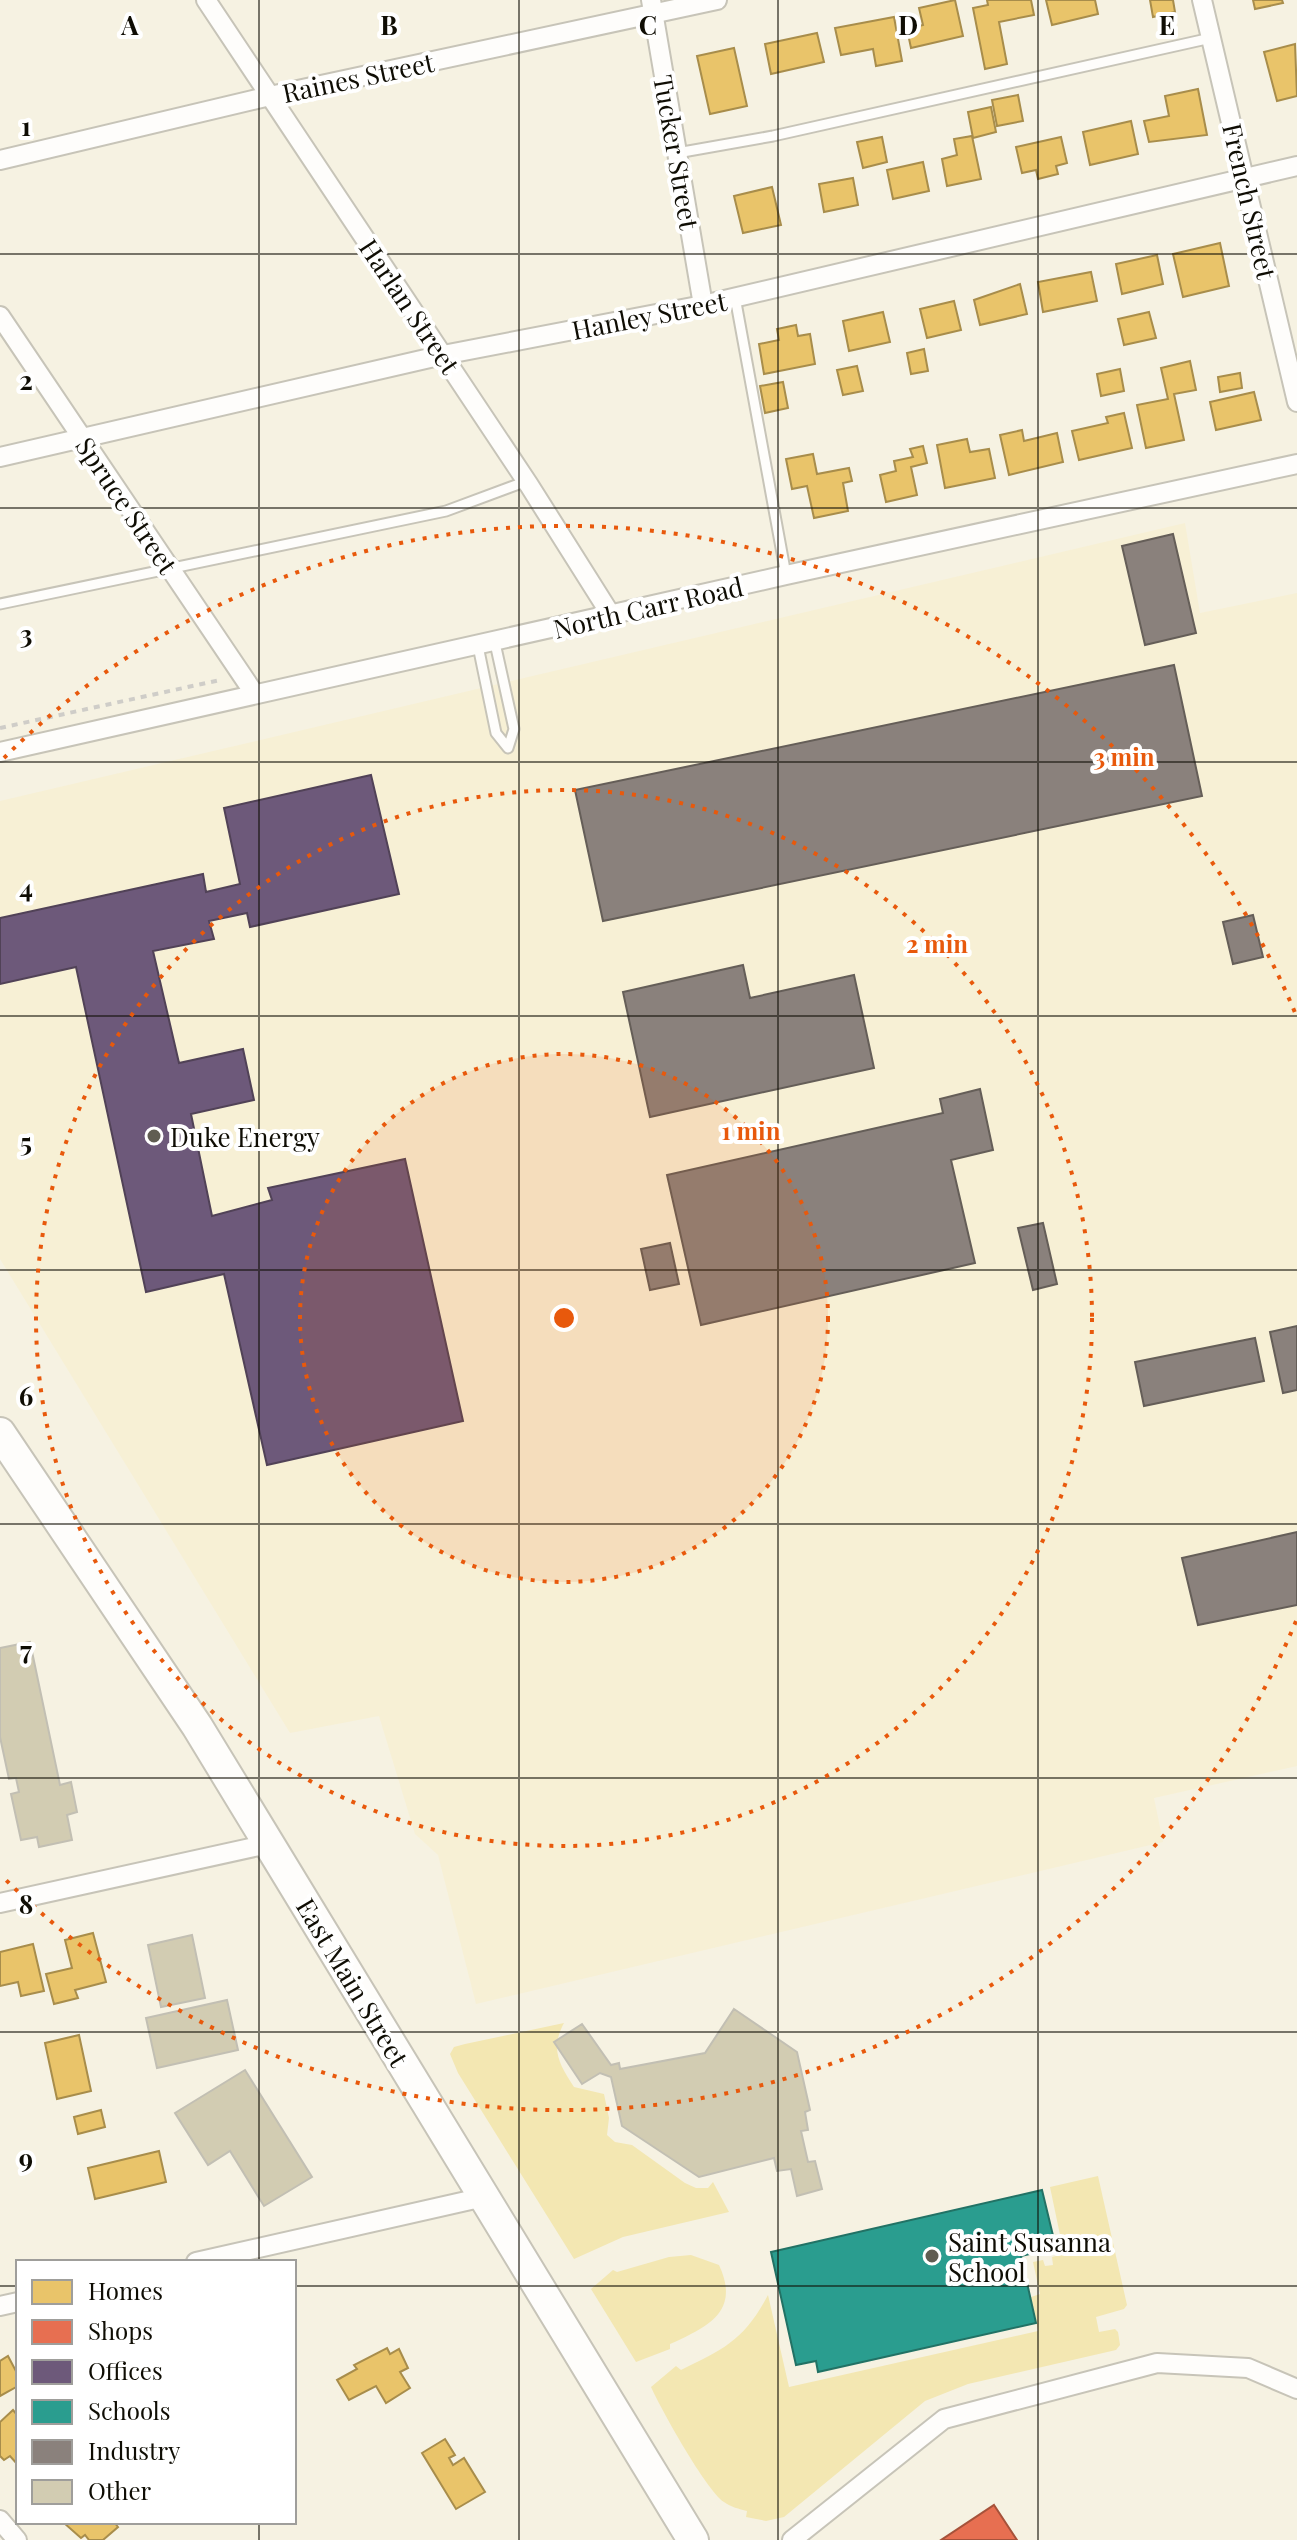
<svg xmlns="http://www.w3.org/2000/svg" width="1297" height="2540" font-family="'Playfair Display',serif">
  <rect width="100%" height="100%" fill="#f6f2e2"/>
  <!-- built -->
  <path fill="#f7f0d5" d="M 1185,523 L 1200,613 L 1297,593 L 1297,1766 L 1154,1798 L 1163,1842 L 476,2004 L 438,1855 L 415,1834 L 379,1716 L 290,1733 L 0,1259 L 0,801 Z"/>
  <!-- green -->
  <g fill="#f3e7b2">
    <path d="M 564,2023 C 550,2049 559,2064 574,2087 L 604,2094 L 609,2118 L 607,2135 L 615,2142 L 632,2145 L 685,2183 L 696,2188 L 708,2188 L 713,2182 L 729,2212 L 623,2237 L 574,2259 L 458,2073 L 450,2054 L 454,2047 L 465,2044 Z"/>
    <path d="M 1098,2176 L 1127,2305 L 1124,2309 L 1096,2317 L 1099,2332 L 1115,2329 L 1118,2332 L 1120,2345 L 1116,2350 L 968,2384 L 925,2401 L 784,2517 L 766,2521 L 746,2517 L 747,2511 C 739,2509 731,2507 724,2502 C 706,2490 661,2409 651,2387 L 676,2366 L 681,2370 C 725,2349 745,2339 768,2295 L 789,2387 L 1038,2331 L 1031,2297 L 1040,2294 L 1033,2262 L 1043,2260 L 1045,2266 L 1053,2265 L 1052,2257 L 1064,2254 L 1050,2187 Z"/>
    <path d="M 691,2255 L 719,2265 C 741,2312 707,2327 670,2344 L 670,2349 L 636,2362 L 591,2289 L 613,2270 L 617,2272 L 669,2257 Z"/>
  </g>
  <!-- homes -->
  <g fill="#e9c46a" stroke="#a88d4b" stroke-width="2">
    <path d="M 955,0 L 963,36 L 911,48 L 907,29 L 923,25 L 919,8 Z"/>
    <path d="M 987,0 L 1031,0 L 1034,15 L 999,22 L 1007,64 L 985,69 L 973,8 L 988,5 Z"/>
    <path d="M 1046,0 L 1095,0 L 1098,14 L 1052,25 Z"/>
    <path d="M 1150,0 L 1173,0 L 1175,12 L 1153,17 Z"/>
    <path d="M 1253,0 L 1282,0 L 1283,3 L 1255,9 Z"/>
    <path d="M 894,17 L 902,61 L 876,66 L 873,49 L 841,55 L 835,28 Z"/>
    <path d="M 817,33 L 824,62 L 771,74 L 765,44 Z"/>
    <path d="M 1295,44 L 1297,96 L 1277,101 L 1264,52 Z"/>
    <path d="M 734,48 L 747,106 L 710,114 L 697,56 Z"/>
    <path d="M 1198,89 L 1207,135 L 1149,142 L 1144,121 L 1169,116 L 1165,96 Z"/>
    <path d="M 1018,95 L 1023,121 L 997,126 L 992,100 Z"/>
    <path d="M 991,107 L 996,132 L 973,138 L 968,112 Z"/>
    <path d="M 1131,121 L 1138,154 L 1090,165 L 1083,132 Z"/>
    <path d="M 972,136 L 981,179 L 947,186 L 942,159 L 957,155 L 954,139 Z"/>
    <path d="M 882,137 L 887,162 L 863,168 L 857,142 Z"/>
    <path d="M 1061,137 L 1067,163 L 1056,166 L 1058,174 L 1038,179 L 1036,170 L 1022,173 L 1016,147 Z"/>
    <path d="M 923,162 L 929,191 L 893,199 L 887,170 Z"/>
    <path d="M 853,178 L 858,205 L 824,212 L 819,184 Z"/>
    <path d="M 772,187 L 781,225 L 743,233 L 734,196 Z"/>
    <path d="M 1220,243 L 1229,286 L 1183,297 L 1173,254 Z"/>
    <path d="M 1157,255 L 1163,284 L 1122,294 L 1116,264 Z"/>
    <path d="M 1091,272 L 1097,301 L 1043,312 L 1038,282 Z"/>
    <path d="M 1020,284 L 1027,314 L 980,325 L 974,300 Z"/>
    <path d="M 954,301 L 961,330 L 927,338 L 920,309 Z"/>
    <path d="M 883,312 L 890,342 L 849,351 L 843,321 Z"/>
    <path d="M 1149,312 L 1156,338 L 1124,345 L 1118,319 Z"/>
    <path d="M 796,325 L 798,336 L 810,334 L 815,364 L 764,374 L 759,344 L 779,340 L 777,329 Z"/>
    <path d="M 924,349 L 928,371 L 911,374 L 907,353 Z"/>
    <path d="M 1190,361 L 1196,390 L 1174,394 L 1184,440 L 1146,448 L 1137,405 L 1168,399 L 1161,368 Z"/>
    <path d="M 857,366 L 863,391 L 843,395 L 837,370 Z"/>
    <path d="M 1120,369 L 1124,391 L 1101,396 L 1097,374 Z"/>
    <path d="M 1240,373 L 1242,388 L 1220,392 L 1218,377 Z"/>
    <path d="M 783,382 L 788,408 L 765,413 L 760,386 Z"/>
    <path d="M 1254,392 L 1261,420 L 1216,430 L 1210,402 Z"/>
    <path d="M 1124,413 L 1132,448 L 1079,460 L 1072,431 L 1108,423 L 1106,417 Z"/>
    <path d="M 1022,430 L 1024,441 L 1057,433 L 1063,462 L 1009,475 L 1000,435 Z"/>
    <path d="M 967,439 L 970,452 L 989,449 L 995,478 L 945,488 L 937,445 Z"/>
    <path d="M 923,446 L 927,463 L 911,467 L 917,495 L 886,502 L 880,475 L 896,471 L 894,461 L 913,457 L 910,449 Z"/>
    <path d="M 813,454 L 817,474 L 849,468 L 852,481 L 843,483 L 848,511 L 814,518 L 807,486 L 792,489 L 786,459 Z"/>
    <path d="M 93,1933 L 106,1982 L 75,1990 L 78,1998 L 54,2004 L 46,1974 L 72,1968 L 65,1940 Z"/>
    <path d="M 33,1944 L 44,1991 L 21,1996 L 18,1982 L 0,1986 L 0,1952 Z"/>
    <path d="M 79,2035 L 91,2091 L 57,2099 L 45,2043 Z"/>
    <path d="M 101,2110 L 105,2127 L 78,2134 L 74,2117 Z"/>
    <path d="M 159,2151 L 166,2182 L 95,2199 L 88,2168 Z"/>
    <path d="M 387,2348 L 390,2354 L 399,2349 L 408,2368 L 400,2372 L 410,2388 L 386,2403 L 376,2386 L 349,2400 L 337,2380 L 357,2369 L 354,2365 Z"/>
    <path d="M 8,2356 L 18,2375 L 18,2386 L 0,2396 L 0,2361 Z"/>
    <path d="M 13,2410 L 18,2416 L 18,2465 L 10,2456 L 4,2460 L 0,2456 L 0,2422 Z"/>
    <path d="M 445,2439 L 455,2455 L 449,2458 L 453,2465 L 464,2458 L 485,2492 L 456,2509 L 422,2453 Z"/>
    <path d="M 114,2522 L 118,2527 L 103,2540 L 89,2540 L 85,2535 L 81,2538 L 64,2523 Z"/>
  </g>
  <!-- shops -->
  <path fill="#e76f51" stroke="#a6523a" stroke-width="2" d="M 994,2505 L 1017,2540 L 941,2540 Z"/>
  <!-- offices -->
  <path fill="#6d597a" stroke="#514257" stroke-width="2" d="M 371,775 L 399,894 L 250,927 L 247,913 L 209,921 L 214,939 L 153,951 L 179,1063 L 243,1049 L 254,1100 L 191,1114 L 212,1216 L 272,1200 L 268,1188 L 405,1159 L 463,1421 L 267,1465 L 224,1274 L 146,1292 L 76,967 L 0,984 L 0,918 L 203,874 L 206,892 L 240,884 L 224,808 Z"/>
  <!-- schools -->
  <path fill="#2a9d8f" stroke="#227265" stroke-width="2" d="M 1042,2190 L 1056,2248 L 1021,2256 L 1036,2323 L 818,2372 L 816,2361 L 796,2365 L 771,2252 Z"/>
  <!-- industry -->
  <g fill="#8a817c" stroke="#655e58" stroke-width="2">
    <path d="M 1173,534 L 1196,633 L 1145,645 L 1122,546 Z"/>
    <path d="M 1174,665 L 1202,796 L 603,921 L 575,790 Z"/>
    <path d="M 1253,915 L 1263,957 L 1233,964 L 1223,922 Z"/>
    <path d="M 743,965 L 750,998 L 854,975 L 874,1068 L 650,1117 L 623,992 Z"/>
    <path d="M 980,1089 L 993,1150 L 951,1160 L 975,1263 L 701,1325 L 667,1175 L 943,1113 L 940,1099 Z"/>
    <path d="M 1043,1223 L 1057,1284 L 1033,1290 L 1018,1228 Z"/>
    <path d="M 670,1243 L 679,1284 L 650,1290 L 641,1249 Z"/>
    <path d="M 1297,1326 L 1297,1390 L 1283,1393 L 1270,1332 Z"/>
    <path d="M 1255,1338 L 1264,1381 L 1144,1406 L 1135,1362 Z"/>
    <path d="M 1297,1532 L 1297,1605 L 1198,1625 L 1182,1558 Z"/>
  </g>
  <!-- building -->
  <g fill="#d2ccb2" stroke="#c2bfb3" stroke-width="2">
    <path d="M 30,1642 L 60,1785 L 71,1782 L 77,1812 L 67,1815 L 72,1840 L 39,1847 L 37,1837 L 21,1840 L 11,1794 L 19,1792 L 16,1778 L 9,1779 L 0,1737 L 0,1648 Z"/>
    <path d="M 192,1935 L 205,1998 L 161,2007 L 148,1945 Z"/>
    <path d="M 227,2000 L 238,2050 L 157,2068 L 146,2018 Z"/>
    <path d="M 734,2009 L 797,2052 L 810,2110 L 805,2112 L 808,2130 L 801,2131 L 808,2162 L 815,2161 L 822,2189 L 797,2196 L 791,2169 L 777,2171 L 774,2158 L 699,2177 L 622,2126 L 611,2077 L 600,2073 L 582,2084 L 554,2042 L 582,2024 L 611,2065 L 619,2063 L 620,2069 L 705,2053 Z"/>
    <path d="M 245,2070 L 312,2177 L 264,2206 L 230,2151 L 208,2165 L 175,2113 Z"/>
  </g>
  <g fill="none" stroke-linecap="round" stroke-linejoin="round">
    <!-- lane casing -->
    <g stroke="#c7c4b8" stroke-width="13">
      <g id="lane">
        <path d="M 677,153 L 773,136 L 1211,38"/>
        <path d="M 735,297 L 786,575"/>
        <path d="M 0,604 L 446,511 L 527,481"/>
        <path d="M 478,646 L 496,733 L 508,748 L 514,729 L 495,643"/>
      </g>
    </g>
    <!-- street casing -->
    <g stroke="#c7c4b8" stroke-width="22">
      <g id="street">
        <path d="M 206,0 L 529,485 L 611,615"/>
        <path d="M 651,0 L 703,305"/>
        <path d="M 1202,0 L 1297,402"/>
        <path d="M 0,160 L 270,96 L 717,0"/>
        <path d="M 0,316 L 254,693"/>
        <path d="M 0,457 L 443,355 L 703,305 L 1297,166"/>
        <path d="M 0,752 L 786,575 L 1297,464"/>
        <path d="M 0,1903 L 268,1844"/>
        <path d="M 196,2262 L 484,2197"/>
        <path d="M 0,2306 L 18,2302"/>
        <path d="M 0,2520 L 17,2540"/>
        <path d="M 792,2540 L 944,2419 L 1157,2363 L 1248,2368 L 1297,2389"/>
      </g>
    </g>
    <!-- primary casing -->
    <g stroke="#c7c4b8" stroke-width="34">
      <path id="primary" d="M 0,1433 L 197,1726 L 693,2540"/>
    </g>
    <!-- path -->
    <path stroke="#cfcdc8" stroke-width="4" stroke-dasharray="6 6" stroke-linecap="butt" d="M 0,728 L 220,680"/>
    <!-- lane -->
    <use href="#lane" stroke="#fefdfb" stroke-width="9"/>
    <!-- street -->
    <use href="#street" stroke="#fefdfb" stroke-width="18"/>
    <!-- primary -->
    <use href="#primary" stroke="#fefdfb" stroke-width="30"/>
  </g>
  <!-- grid -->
  <path fill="none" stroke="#0f0d04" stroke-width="2" stroke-opacity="0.55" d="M 259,0 L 259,2262M 519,0 L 519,2540M 778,0 L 778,2540M 1038,0 L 1038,2540M 0,254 L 1297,254M 0,508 L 1297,508M 0,762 L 1297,762M 0,1016 L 1297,1016M 0,1270 L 1297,1270M 0,1524 L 1297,1524M 0,1778 L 1297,1778M 0,2032 L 1297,2032M 0,2286 L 18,2286M 294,2286 L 1297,2286M 259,2522 L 259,2540"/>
  <!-- distance rings -->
  <circle cx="564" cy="1318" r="264" fill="#e8590c" fill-opacity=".12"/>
  <g fill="none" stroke="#e8590c" stroke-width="4" stroke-dasharray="4 8">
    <circle cx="564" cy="1318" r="264"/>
    <circle cx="564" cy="1318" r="528"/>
    <path d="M1296 1621A792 792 0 0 1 4 1878M4 758A792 792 0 0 1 1296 1015"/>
  </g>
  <!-- markers -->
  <g fill="#605d52" stroke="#fff" stroke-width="3">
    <circle cx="154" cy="1136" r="8"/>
    <circle cx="932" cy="2256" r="8"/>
  </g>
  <g text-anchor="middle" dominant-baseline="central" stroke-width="8" stroke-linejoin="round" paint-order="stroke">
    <!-- street labels -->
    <g font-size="26" fill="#0f0d04" stroke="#fff">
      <text transform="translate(358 77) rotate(-12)">Raines Street</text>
      <text transform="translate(677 152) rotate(80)">Tucker Street</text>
      <text transform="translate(1250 201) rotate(77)">French Street</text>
      <text transform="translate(410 306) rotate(56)">Harlan Street</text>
      <text transform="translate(649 315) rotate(-11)">Hanley Street</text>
      <text transform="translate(127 505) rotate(56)">Spruce Street</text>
      <text transform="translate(648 607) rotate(-13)">North Carr Road</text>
      <text transform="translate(353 1982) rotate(59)">East Main Street</text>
    </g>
    <!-- poi labels -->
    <g font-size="26" fill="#0f0d04" stroke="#fff" text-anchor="start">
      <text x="170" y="1136">Duke Energy</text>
      <text x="948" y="2241">Saint Susanna<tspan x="948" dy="30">School</tspan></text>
    </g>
  </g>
  <g font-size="26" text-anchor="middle" font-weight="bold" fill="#0f0d04" stroke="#fff" stroke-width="8" stroke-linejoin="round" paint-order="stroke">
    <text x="130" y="35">A</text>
    <text x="389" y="35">B</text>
    <text x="648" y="35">C</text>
    <text x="908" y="35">D</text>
    <text x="1167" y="35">E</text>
    <text x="26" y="136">1</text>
    <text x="26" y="390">2</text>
    <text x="26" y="644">3</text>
    <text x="26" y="898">4</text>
    <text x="26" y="1152">5</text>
    <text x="26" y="1406">6</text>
    <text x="26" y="1660">7</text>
    <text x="26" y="1914">8</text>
    <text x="26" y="2168">9</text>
  </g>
  <circle cx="564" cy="1318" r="12" fill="#e8590c" stroke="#fff" stroke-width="4"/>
  <g font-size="24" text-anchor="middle" font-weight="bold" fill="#e8590c" stroke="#fff" stroke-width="8" stroke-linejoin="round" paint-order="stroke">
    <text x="1124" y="766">3 min</text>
    <text x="937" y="953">2 min</text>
    <text x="751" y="1140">1 min</text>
  </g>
  <!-- legend -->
  <rect x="16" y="2260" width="280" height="264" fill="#ffffff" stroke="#9f9e9b" stroke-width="2"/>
  <rect x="32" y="2280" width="40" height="24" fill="#e9c46a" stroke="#9f9e9b" stroke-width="2"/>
  <text x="88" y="2300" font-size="24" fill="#0f0d04">Homes</text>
  <rect x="32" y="2320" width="40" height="24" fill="#e76f51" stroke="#9f9e9b" stroke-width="2"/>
  <text x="88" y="2340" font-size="24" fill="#0f0d04">Shops</text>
  <rect x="32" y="2360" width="40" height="24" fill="#6d597a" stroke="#9f9e9b" stroke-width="2"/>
  <text x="88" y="2380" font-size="24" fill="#0f0d04">Offices</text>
  <rect x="32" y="2400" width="40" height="24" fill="#2a9d8f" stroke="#9f9e9b" stroke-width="2"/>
  <text x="88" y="2420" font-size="24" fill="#0f0d04">Schools</text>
  <rect x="32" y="2440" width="40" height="24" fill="#8a817c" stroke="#9f9e9b" stroke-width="2"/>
  <text x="88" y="2460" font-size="24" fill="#0f0d04">Industry</text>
  <rect x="32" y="2480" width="40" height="24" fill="#d2ccb2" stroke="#9f9e9b" stroke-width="2"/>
  <text x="88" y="2500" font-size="24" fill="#0f0d04">Other</text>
</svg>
